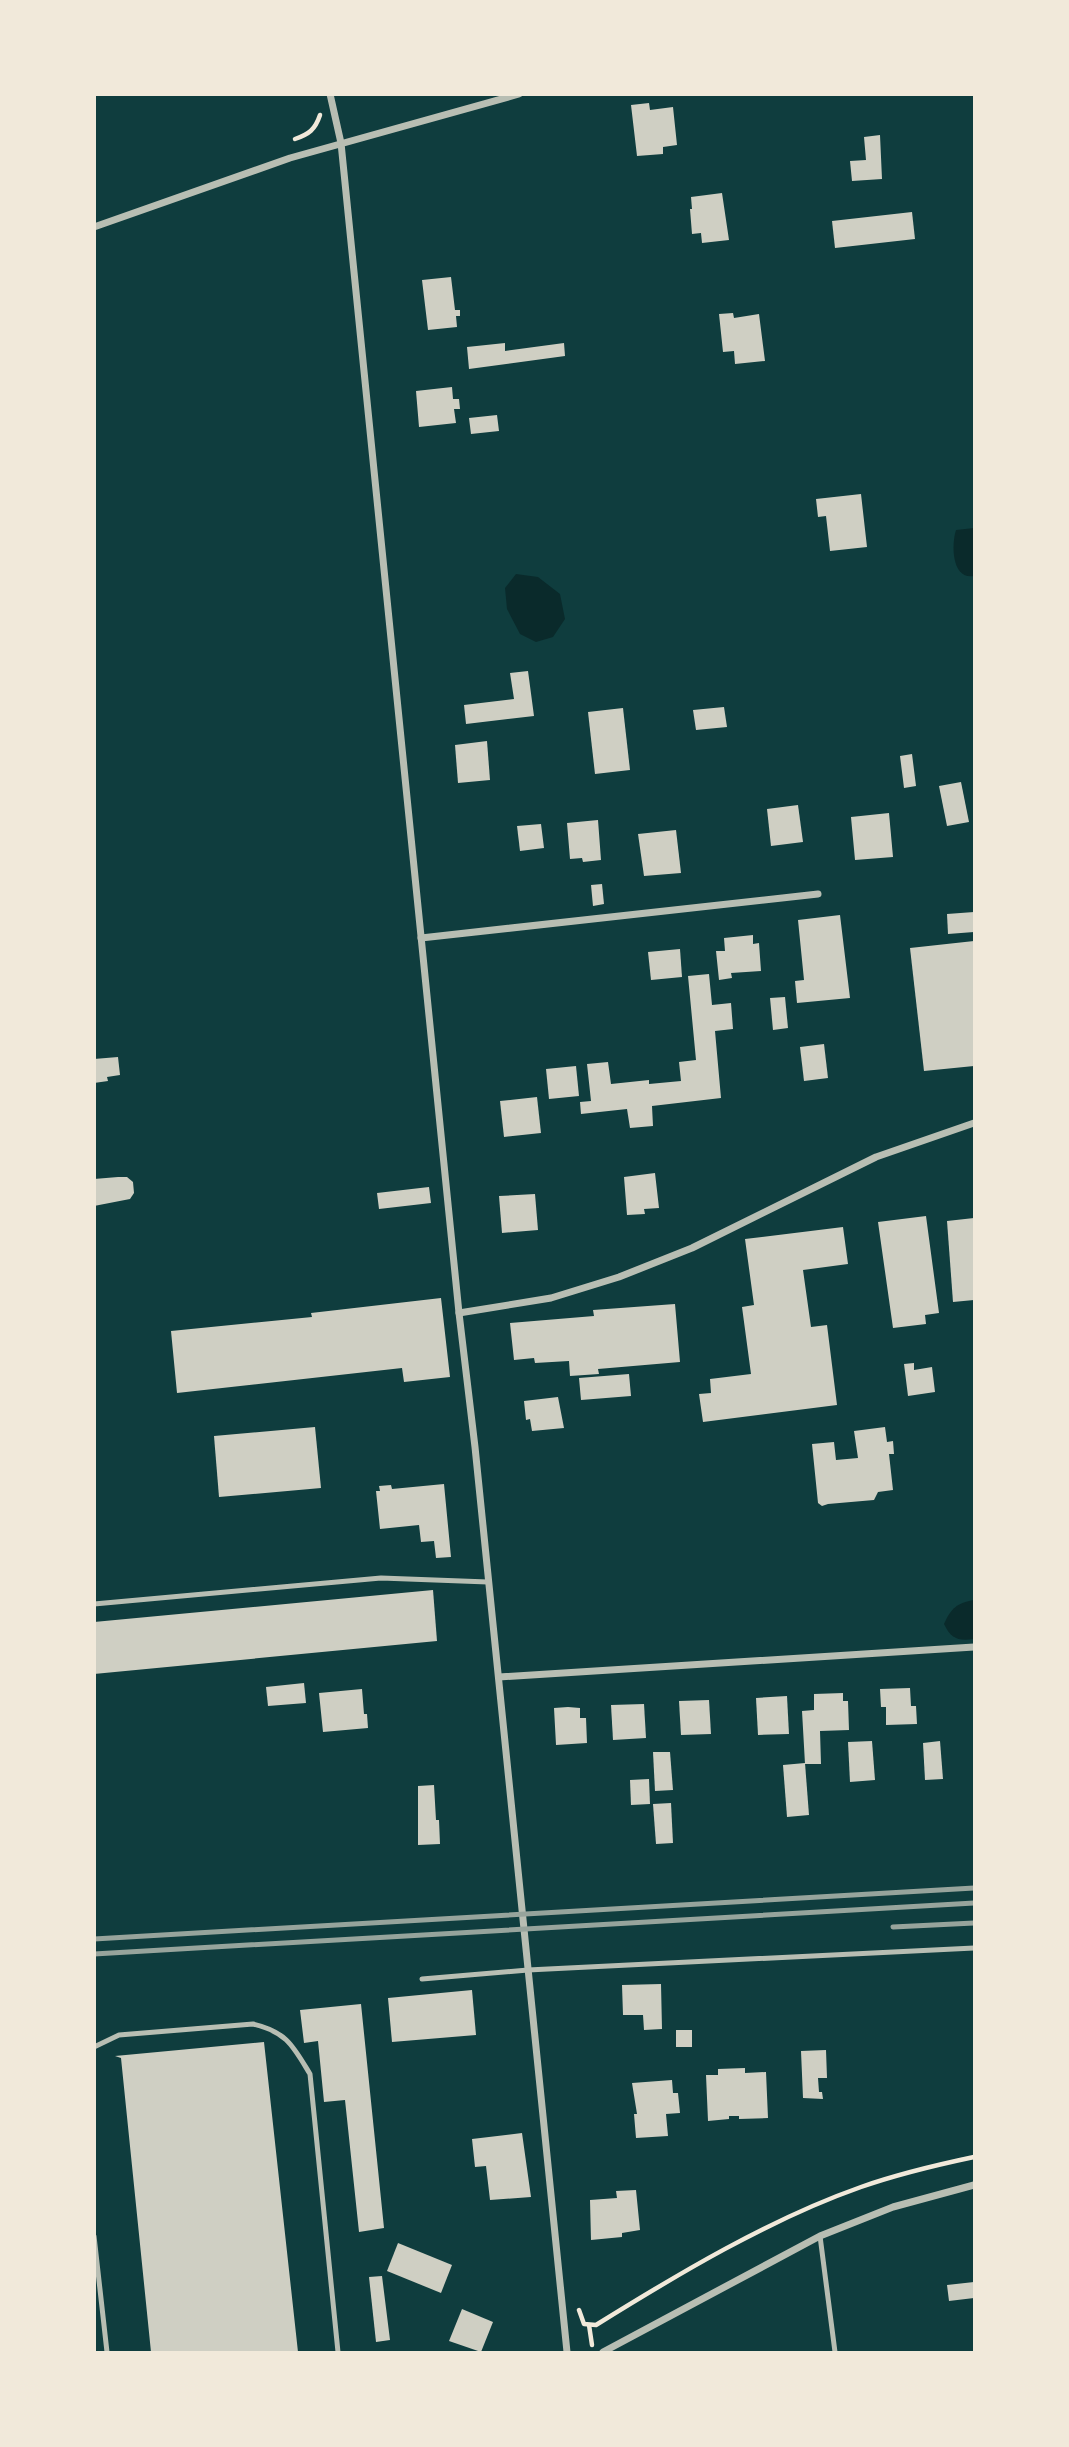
<svg xmlns="http://www.w3.org/2000/svg" width="1069" height="2447" font-family="'Fira Sans',sans-serif">
  <rect width="100%" height="100%" fill="#0f3d3e"/>
  <!-- water -->
  <g fill="#0a2a2b">
    <path d="M 974,528 L 974,576 C 952,580 951,546 956,530 Z"/>
    <path d="M 516,574 L 538,577 L 560,594 L 565,619 L 553,637 L 536,642 L 520,634 L 507,609 L 505,588 Z"/>
    <path d="M 974,1600 L 974,1639 C 958,1641 951,1639 944,1624 C 951,1608 957,1603 974,1600 Z"/>
  </g>
  <!-- building -->
  <g fill="#cfcfc3">
    <path d="M 649,103 L 650,110 L 673,107 L 677,145 L 663,147 L 663,154 L 637,156 L 631,105 Z"/>
    <path d="M 880,135 L 882,179 L 852,181 L 850,161 L 866,160 L 864,137 Z"/>
    <path d="M 722,193 L 729,240 L 702,243 L 701,233 L 692,234 L 690,209 L 692,209 L 691,197 Z"/>
    <path d="M 912,212 L 915,239 L 835,248 L 832,221 Z"/>
    <path d="M 451,277 L 455,310 L 460,310 L 460,316 L 456,316 L 457,327 L 428,330 L 422,280 Z"/>
    <path d="M 733,313 L 734,318 L 759,314 L 765,361 L 735,364 L 734,351 L 723,352 L 719,314 Z"/>
    <path d="M 505,343 L 505,351 L 564,343 L 565,356 L 469,369 L 467,347 Z"/>
    <path d="M 452,387 L 453,399 L 459,399 L 460,409 L 454,409 L 456,423 L 419,427 L 416,391 Z"/>
    <path d="M 497,415 L 499,431 L 471,434 L 469,418 Z"/>
    <path d="M 861,494 L 867,547 L 830,551 L 826,516 L 818,517 L 816,499 Z"/>
    <path d="M 528,671 L 534,716 L 466,724 L 464,705 L 514,699 L 510,673 Z"/>
    <path d="M 724,707 L 727,727 L 696,730 L 693,710 Z"/>
    <path d="M 623,708 L 630,770 L 595,774 L 588,712 Z"/>
    <path d="M 487,741 L 490,780 L 458,783 L 455,745 Z"/>
    <path d="M 912,754 L 916,786 L 904,788 L 900,756 Z"/>
    <path d="M 961,782 L 969,822 L 947,826 L 939,786 Z"/>
    <path d="M 798,805 L 803,842 L 771,846 L 767,809 Z"/>
    <path d="M 889,813 L 893,857 L 855,860 L 851,817 Z"/>
    <path d="M 598,820 L 601,860 L 583,862 L 582,858 L 570,859 L 567,823 Z"/>
    <path d="M 541,824 L 544,848 L 520,851 L 517,826 Z"/>
    <path d="M 676,830 L 681,873 L 644,876 L 638,834 Z"/>
    <path d="M 602,884 L 604,904 L 593,906 L 591,885 Z"/>
    <path d="M 974,912 L 974,932 L 948,934 L 947,914 Z"/>
    <path d="M 840,915 L 850,998 L 797,1003 L 795,981 L 804,980 L 798,920 Z"/>
    <path d="M 753,935 L 753,944 L 759,943 L 761,971 L 731,973 L 732,978 L 719,980 L 716,951 L 725,951 L 724,938 Z"/>
    <path d="M 974,941 L 974,1066 L 924,1071 L 910,948 Z"/>
    <path d="M 680,949 L 682,977 L 651,980 L 648,952 Z"/>
    <path d="M 709,974 L 712,1005 L 731,1003 L 733,1029 L 715,1031 L 721,1098 L 652,1106 L 653,1126 L 630,1128 L 627,1109 L 581,1114 L 580,1102 L 591,1101 L 587,1064 L 608,1062 L 611,1084 L 649,1080 L 649,1084 L 681,1081 L 679,1062 L 696,1060 L 688,976 Z"/>
    <path d="M 785,997 L 788,1028 L 773,1030 L 770,998 Z"/>
    <path d="M 824,1044 L 828,1078 L 804,1081 L 800,1047 Z"/>
    <path d="M 118,1057 L 120,1075 L 107,1077 L 108,1081 L 94,1083 L 94,1059 Z"/>
    <path d="M 576,1066 L 579,1096 L 549,1099 L 546,1069 Z"/>
    <path d="M 537,1097 L 541,1133 L 504,1137 L 500,1101 Z"/>
    <path d="M 655,1173 L 659,1208 L 644,1209 L 645,1214 L 627,1215 L 624,1177 Z"/>
    <path d="M 118,1177 L 127,1177 L 133,1182 L 134,1193 L 130,1199 L 94,1206 L 94,1179 Z"/>
    <path d="M 429,1187 L 431,1203 L 379,1209 L 377,1193 Z"/>
    <path d="M 535,1194 L 538,1230 L 502,1233 L 499,1196 Z"/>
    <path d="M 926,1216 L 939,1313 L 925,1315 L 926,1324 L 893,1328 L 878,1222 Z"/>
    <path d="M 974,1218 L 974,1300 L 953,1302 L 947,1221 Z"/>
    <path d="M 843,1227 L 848,1264 L 803,1270 L 811,1327 L 827,1325 L 837,1405 L 703,1422 L 699,1394 L 711,1393 L 710,1379 L 751,1374 L 742,1307 L 754,1305 L 745,1239 Z"/>
    <path d="M 441,1298 L 450,1377 L 404,1382 L 402,1368 L 177,1393 L 171,1331 L 312,1317 L 311,1313 Z"/>
    <path d="M 675,1304 L 680,1362 L 598,1369 L 599,1374 L 570,1376 L 569,1361 L 535,1363 L 534,1358 L 514,1360 L 510,1323 L 594,1316 L 593,1310 Z"/>
    <path d="M 914,1363 L 914,1370 L 932,1367 L 935,1392 L 908,1396 L 904,1364 Z"/>
    <path d="M 629,1374 L 631,1396 L 581,1400 L 579,1378 Z"/>
    <path d="M 558,1397 L 564,1428 L 532,1431 L 530,1419 L 526,1420 L 524,1401 Z"/>
    <path d="M 315,1427 L 321,1488 L 219,1497 L 214,1436 Z"/>
    <path d="M 885,1427 L 887,1442 L 893,1441 L 894,1454 L 889,1454 L 893,1490 L 878,1492 L 874,1500 L 828,1504 L 822,1506 L 818,1503 L 812,1444 L 834,1442 L 836,1460 L 858,1458 L 854,1431 Z"/>
    <path d="M 444,1484 L 451,1557 L 436,1558 L 434,1541 L 421,1542 L 419,1525 L 380,1529 L 376,1491 L 380,1491 L 379,1486 L 391,1485 L 392,1489 Z"/>
    <path d="M 433,1590 L 437,1641 L 94,1674 L 94,1622 Z"/>
    <path d="M 304,1683 L 306,1703 L 268,1706 L 266,1687 Z"/>
    <path d="M 910,1688 L 911,1706 L 916,1706 L 917,1724 L 886,1725 L 886,1707 L 881,1707 L 880,1689 Z"/>
    <path d="M 362,1689 L 364,1714 L 367,1714 L 368,1728 L 323,1732 L 319,1693 Z"/>
    <path d="M 843,1693 L 843,1701 L 848,1701 L 849,1730 L 820,1731 L 821,1764 L 805,1764 L 802,1711 L 814,1710 L 814,1694 Z"/>
    <path d="M 787,1696 L 789,1734 L 758,1735 L 756,1698 Z"/>
    <path d="M 709,1700 L 711,1734 L 681,1735 L 679,1701 Z"/>
    <path d="M 644,1704 L 646,1738 L 613,1740 L 611,1705 Z"/>
    <path d="M 568,1707 L 580,1708 L 580,1718 L 586,1718 L 587,1743 L 556,1745 L 554,1708 Z"/>
    <path d="M 872,1741 L 875,1780 L 850,1782 L 848,1742 Z"/>
    <path d="M 940,1741 L 943,1779 L 925,1780 L 923,1743 Z"/>
    <path d="M 653,1752 L 670,1752 L 673,1790 L 655,1791 Z"/>
    <path d="M 805,1763 L 809,1815 L 787,1817 L 783,1765 Z"/>
    <path d="M 649,1779 L 650,1804 L 631,1805 L 630,1780 Z"/>
    <path d="M 434,1785 L 436,1820 L 439,1820 L 440,1844 L 418,1845 L 418,1786 Z"/>
    <path d="M 671,1803 L 673,1843 L 656,1844 L 653,1804 Z"/>
    <path d="M 661,1984 L 662,2029 L 644,2030 L 643,2015 L 623,2015 L 622,1985 Z"/>
    <path d="M 472,1990 L 476,2035 L 392,2042 L 388,1998 Z"/>
    <path d="M 361,2004 L 384,2228 L 359,2232 L 345,2100 L 324,2102 L 318,2041 L 304,2043 L 300,2010 Z"/>
    <rect x="676" y="2030" width="16" height="17"/>
    <path d="M 264,2042 L 298,2352 L 151,2352 L 121,2058 L 115,2056 Z"/>
    <path d="M 826,2050 L 827,2078 L 818,2078 L 819,2092 L 822,2092 L 823,2099 L 803,2098 L 801,2051 Z"/>
    <path d="M 745,2068 L 745,2073 L 766,2072 L 768,2118 L 739,2119 L 739,2116 L 729,2116 L 729,2119 L 708,2121 L 706,2075 L 718,2075 L 718,2069 Z"/>
    <path d="M 672,2080 L 673,2093 L 678,2093 L 680,2113 L 666,2114 L 668,2136 L 636,2138 L 634,2114 L 637,2114 L 632,2083 Z"/>
    <path d="M 522,2133 L 531,2197 L 490,2200 L 486,2166 L 475,2167 L 472,2139 Z"/>
    <path d="M 636,2190 L 640,2230 L 622,2233 L 622,2237 L 591,2240 L 590,2200 L 617,2198 L 616,2191 Z"/>
    <path d="M 398,2243 L 452,2265 L 441,2293 L 387,2271 Z"/>
    <path d="M 382,2276 L 390,2340 L 376,2342 L 369,2277 Z"/>
    <path d="M 974,2282 L 974,2298 L 949,2301 L 947,2285 Z"/>
    <path d="M 462,2309 L 493,2322 L 481,2352 L 449,2341 Z"/>
  </g>
  <g fill="none" stroke-linecap="round" stroke-linejoin="round">
    <!-- path -->
    <g stroke="#f1e9da" stroke-width="4.5">
      <path d="M 295,139 C 309,134 315,130 320,115"/>
      <path d="M 579,2310 L 584,2324 L 596,2325 C 678,2274 770,2219 861,2187 C 898,2174 936,2165 974,2157"/>
      <path d="M 589,2325 L 592,2345"/>
    </g>
    <!-- service -->
    <g stroke="#b8beb3" stroke-width="5">
      <path d="M 94,1604 L 381,1578 L 488,1582"/>
      <path d="M 422,1979 L 528,1970 L 974,1948"/>
      <path d="M 94,2047 L 119,2035 L 253,2024 C 287,2032 293,2046 310,2074 L 338,2352"/>
      <path d="M 94,2236 L 107,2352"/>
      <path d="M 820,2236 L 835,2352"/>
    </g>
    <!-- minor -->
    <g stroke="#b8beb3" stroke-width="7">
      <path d="M 330,94 L 341,143 L 459,1313 L 475,1447 L 567,2352"/>
      <path d="M 94,227 L 290,158 L 519,94"/>
      <path d="M 421,938 L 818,894"/>
      <path d="M 459,1313 L 551,1298 L 619,1277 L 692,1248 L 876,1157 L 974,1123"/>
      <path d="M 499,1677 L 974,1647"/>
      <path d="M 603,2352 L 820,2236 L 893,2207 L 974,2185"/>
    </g>
    <!-- rail -->
    <g stroke="#97a49c" stroke-width="5">
      <path d="M 893,1927 L 974,1923"/>
      <path d="M 94,1939 L 974,1888"/>
      <path d="M 94,1954 L 974,1903"/>
    </g>
  </g>
  <!-- border -->
  <rect width="1069" height="2447" fill="none" stroke="#f1e9da" stroke-width="192"/>
</svg>
